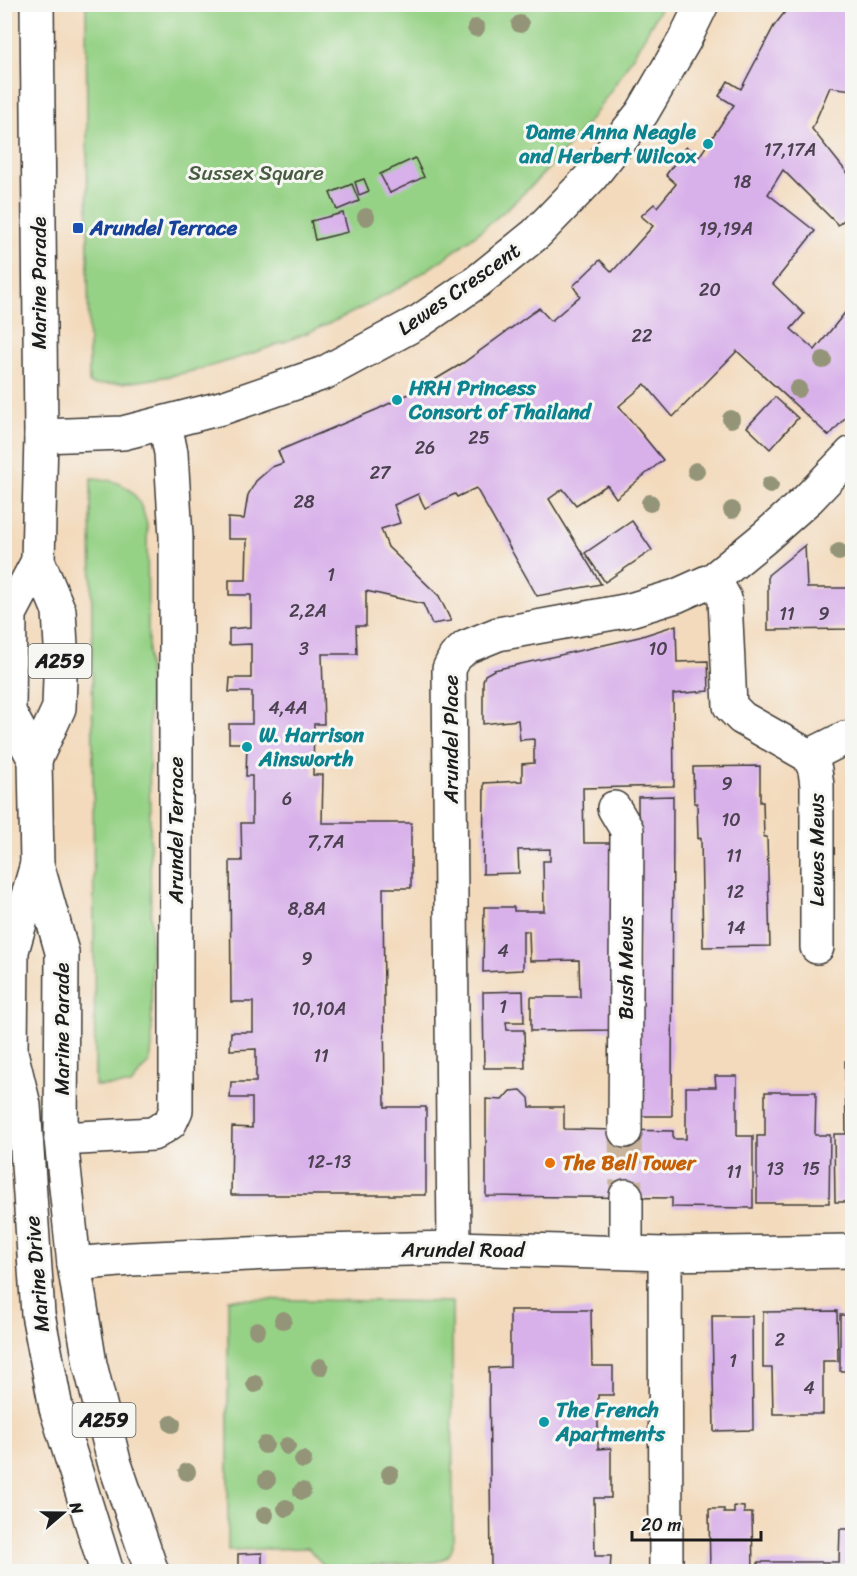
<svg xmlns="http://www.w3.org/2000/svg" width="857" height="1576" font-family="Sriracha,sans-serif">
  <rect width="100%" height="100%" fill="#f6f6f2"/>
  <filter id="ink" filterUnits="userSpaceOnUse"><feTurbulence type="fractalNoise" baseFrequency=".0167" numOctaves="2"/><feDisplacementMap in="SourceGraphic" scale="12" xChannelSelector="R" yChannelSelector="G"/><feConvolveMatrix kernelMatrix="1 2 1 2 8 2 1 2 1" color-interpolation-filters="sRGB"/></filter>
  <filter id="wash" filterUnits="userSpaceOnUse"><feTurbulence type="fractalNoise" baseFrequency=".008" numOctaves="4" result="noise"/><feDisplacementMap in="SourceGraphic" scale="24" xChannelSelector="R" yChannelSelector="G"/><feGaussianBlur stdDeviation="1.35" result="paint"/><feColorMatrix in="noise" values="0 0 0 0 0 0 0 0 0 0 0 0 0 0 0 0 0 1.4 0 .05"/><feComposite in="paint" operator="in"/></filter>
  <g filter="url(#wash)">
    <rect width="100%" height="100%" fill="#f3dabc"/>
    <!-- green -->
    <g fill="#96d286" stroke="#597751" stroke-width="1.5">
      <path d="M 86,5 L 662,5 C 641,44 617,84 590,120 C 502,232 391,307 256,352 C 221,364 183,375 146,380 C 128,383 110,384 92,385 L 89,382 Z"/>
      <path d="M 91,478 C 126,480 139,491 147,525 L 152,1047 L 150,1061 L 131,1085 L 95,1086 Z"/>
      <path d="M 228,1299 L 452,1302 L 453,1544 C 452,1556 446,1558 435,1562 L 326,1568 L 308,1548 L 228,1550 Z"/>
    </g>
    <g id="blocks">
      <!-- building -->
      <g fill="#d8b0ea">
        <path d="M 797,4 L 852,4 L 852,90 L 830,87 L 812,129 L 852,179 L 852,213 L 838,225 L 783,170 L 768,194 L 815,231 L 773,284 L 804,314 L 791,329 L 815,350 L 852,304 L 852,410 L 829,436 L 737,351 L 673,417 L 645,384 L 619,406 L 663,460 L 616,498 L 607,485 L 576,505 L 563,489 L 549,499 L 601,584 L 537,596 L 476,488 L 457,497 L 455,494 L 425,508 L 418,494 L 394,505 L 400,523 L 381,529 L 388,547 L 439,596 L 451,621 L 432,624 L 423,604 L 366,591 L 366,626 L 356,626 L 357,654 L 322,654 L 324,724 L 314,724 L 313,775 L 323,775 L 322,823 L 411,823 L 411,888 L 383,888 L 385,1107 L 426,1107 L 426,1195 L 231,1195 L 232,1127 L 252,1128 L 252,1098 L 230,1098 L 231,1082 L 256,1082 L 256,1049 L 230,1050 L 231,1032 L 253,1032 L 253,1002 L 231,1002 L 230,861 L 242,861 L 241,823 L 252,823 L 252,776 L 246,776 L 247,743 L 229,743 L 229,724 L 252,724 L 252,692 L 229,692 L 230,678 L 251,678 L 251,644 L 229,645 L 229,629 L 251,627 L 251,595 L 229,595 L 229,580 L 246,580 L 247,539 L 228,539 L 228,518 L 244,519 L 248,495 L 256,481 L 272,467 L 283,463 L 278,451 L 378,409 L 421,388 L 463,363 L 539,308 L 551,321 L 580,296 L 573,286 L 600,260 L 612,272 L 653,226 L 641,216 L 654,204 L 657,207 L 676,184 L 666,175 L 686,147 L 699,157 L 734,105 L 719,96 L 728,81 L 741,89 L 774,26 L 788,8 Z"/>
        <path d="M 415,158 L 424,177 L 390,193 L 380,174 Z"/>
        <path d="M 364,179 L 369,191 L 359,195 L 355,182 Z"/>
        <path d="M 352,184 L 359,201 L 337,210 L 330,193 Z"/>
        <path d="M 343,213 L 348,232 L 315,240 L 311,221 Z"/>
        <path d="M 775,397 L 798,418 L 770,449 L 747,427 Z"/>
        <path d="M 632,521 L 652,550 L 605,582 L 585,553 Z"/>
        <path d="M 805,545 L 807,588 L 852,588 L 852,629 L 768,630 L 768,575 Z"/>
        <path d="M 676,625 L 677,662 L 708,661 L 709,691 L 673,694 L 674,786 L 583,788 L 584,843 L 613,843 L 615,1030 L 531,1031 L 531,997 L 580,997 L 579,960 L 530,961 L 529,931 L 523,931 L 523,970 L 483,972 L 484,907 L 514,907 L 514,911 L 544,911 L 543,861 L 550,861 L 550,849 L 518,850 L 519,873 L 483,874 L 484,783 L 522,781 L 522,764 L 534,763 L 534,739 L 520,740 L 518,720 L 483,724 L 483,681 L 485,675 L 494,670 L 639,637 Z"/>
        <path d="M 760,766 L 760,802 L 763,802 L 764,837 L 767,837 L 770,946 L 703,947 L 701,838 L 698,839 L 697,803 L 694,803 L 693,767 Z"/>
        <path d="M 673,796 L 672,1116 L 639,1116 L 638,797 Z"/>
        <path d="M 523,991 L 524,1022 L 506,1022 L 507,1030 L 524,1030 L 525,1068 L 484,1068 L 483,992 Z"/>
        <path d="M 845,1061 L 852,1061 L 852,1202 L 835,1202 L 834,1134 L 846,1134 Z"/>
        <path d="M 715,1076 L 737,1076 L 737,1136 L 753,1136 L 753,1208 L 672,1207 L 672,1198 L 486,1196 L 486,1099 L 502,1100 L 510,1091 L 521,1090 L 529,1098 L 530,1107 L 564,1107 L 564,1129 L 673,1131 L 673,1139 L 686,1139 L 686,1087 L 716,1087 Z"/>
        <path d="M 765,1092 L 816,1092 L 815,1135 L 830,1135 L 829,1203 L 757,1203 L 757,1136 L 765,1136 Z"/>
        <path d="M 510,1310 L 591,1310 L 592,1366 L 613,1366 L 613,1395 L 598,1395 L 598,1449 L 611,1448 L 611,1498 L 594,1498 L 595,1556 L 611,1556 L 610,1572 L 491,1571 L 489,1368 L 510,1367 Z"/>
        <path d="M 837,1311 L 838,1361 L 823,1361 L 823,1414 L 773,1414 L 772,1368 L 763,1368 L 763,1312 Z"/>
        <path d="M 840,1315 L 852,1315 L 852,1417 L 850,1417 L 850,1371 L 840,1371 Z"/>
        <path d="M 712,1316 L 752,1316 L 753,1430 L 714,1431 Z"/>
        <path d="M 734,1506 L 744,1507 L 744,1513 L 752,1513 L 753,1572 L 710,1572 L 709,1509 L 724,1509 L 724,1513 L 734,1513 Z"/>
        <path d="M 840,1529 L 852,1529 L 852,1572 L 758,1572 L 758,1562 L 839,1562 Z"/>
        <path d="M 262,1553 L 262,1568 L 238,1569 L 238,1554 Z"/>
      </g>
    </g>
  </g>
  <g filter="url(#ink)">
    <use href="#blocks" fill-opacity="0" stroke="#3c3834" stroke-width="1.5"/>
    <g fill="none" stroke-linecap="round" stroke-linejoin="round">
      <!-- minor-tunnel -->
      <path stroke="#c8b49c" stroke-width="33" stroke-dasharray="33 16" stroke-linecap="butt" d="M 625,1131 L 626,1196"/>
      <!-- minor casing -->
      <g stroke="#3c3834" stroke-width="36">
        <g id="minor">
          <path d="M 41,436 L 123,433 L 225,407 L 324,373 L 420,321 L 478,281 L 536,234 L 591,177 L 642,113 L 684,41 L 702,4"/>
          <path d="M 714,579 L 725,599 L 730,706 L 742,718 L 809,756 L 815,770 L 817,786 L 817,947"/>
          <path d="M 809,756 L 845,738"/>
          <path d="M 614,808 L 627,830 L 625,1131"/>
          <path d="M 61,1139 L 153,1134 L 170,1123 L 176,1110 L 176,537 L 171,453 L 165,424"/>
          <path d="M 454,1248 L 449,669 L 455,657 L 466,647 L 498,634 L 630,610 L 676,596 L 714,579 L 764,538 L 808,499 L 852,453"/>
          <path d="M 626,1252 L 626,1196"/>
          <path d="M 665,1254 L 666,1572"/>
        </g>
      </g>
      <!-- secondary casing -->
      <g stroke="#3c3834" stroke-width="36">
        <path id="secondary" d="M 74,1264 L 131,1259 L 319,1251 L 454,1248 L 665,1254 L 852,1251"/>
      </g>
      <!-- primary casing -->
      <g stroke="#3c3834" stroke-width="36">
        <g id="primary">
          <path d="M 37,4 L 41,436 L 38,561 L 59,611 L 61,646 L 59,708 L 35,760 L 37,864 L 62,952 L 61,1139 L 74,1264 L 90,1364 L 114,1461 L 152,1572"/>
          <path d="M 35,760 L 9,712 L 10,614 L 38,561"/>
          <path d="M 37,864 L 12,951 L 11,1052 L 24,1105 L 38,1314 L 56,1408 L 107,1572"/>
        </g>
      </g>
      <!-- minor -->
      <use href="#minor" stroke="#fff" stroke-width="33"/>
      <!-- secondary -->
      <use href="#secondary" stroke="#fff" stroke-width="33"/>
      <!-- primary -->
      <use href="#primary" stroke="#fff" stroke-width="33"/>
    </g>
    <!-- trees -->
    <g fill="#949578">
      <circle cx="520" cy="24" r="9"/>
      <circle cx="476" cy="28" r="9"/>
      <circle cx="366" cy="217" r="9"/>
      <circle cx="823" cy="360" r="9"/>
      <circle cx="798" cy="389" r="9"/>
      <circle cx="731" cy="419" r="9"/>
      <circle cx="696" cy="471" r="9"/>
      <circle cx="770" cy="485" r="9"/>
      <circle cx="650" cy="503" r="9"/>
      <circle cx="732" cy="510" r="9"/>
      <circle cx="839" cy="552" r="9"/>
      <circle cx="283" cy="1320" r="9"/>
      <circle cx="257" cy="1330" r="9"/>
      <circle cx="320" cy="1367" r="9"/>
      <circle cx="255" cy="1384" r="9"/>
      <circle cx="172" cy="1424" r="9"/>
      <circle cx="265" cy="1445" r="9"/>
      <circle cx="287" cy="1446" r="9"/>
      <circle cx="303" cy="1460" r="9"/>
      <circle cx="187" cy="1472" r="9"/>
      <circle cx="390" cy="1474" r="9"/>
      <circle cx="267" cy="1480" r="9"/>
      <circle cx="302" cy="1491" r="9"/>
      <circle cx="286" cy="1508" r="9"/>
      <circle cx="265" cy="1515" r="9"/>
    </g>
  </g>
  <!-- markers -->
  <g fill="#0f9aa8" stroke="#f6f6f2" stroke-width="2">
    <circle cx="708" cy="144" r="6"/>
    <circle cx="397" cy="400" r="6"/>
    <circle cx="247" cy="747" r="6"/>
    <circle cx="544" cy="1422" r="6"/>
  </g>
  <rect fill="#1a4fb4" stroke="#f6f6f2" stroke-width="2" x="72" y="222" width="12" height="12" rx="3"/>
  <circle fill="#e8710a" stroke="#f6f6f2" stroke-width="2" cx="550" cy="1163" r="6"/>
  <g text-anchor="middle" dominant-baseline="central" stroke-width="6" stroke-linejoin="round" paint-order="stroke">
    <!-- number labels -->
    <g font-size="18" fill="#4b4150">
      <text x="790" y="150">17,17A</text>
      <text x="742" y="182">18</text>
      <text x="726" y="229">19,19A</text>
      <text x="710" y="290">20</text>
      <text x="642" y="336">22</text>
      <text x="479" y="438">25</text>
      <text x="425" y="448">26</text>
      <text x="380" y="473">27</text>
      <text x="304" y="502">28</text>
      <text x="331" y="575">1</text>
      <text x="308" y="611">2,2A</text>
      <text x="787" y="614">11</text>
      <text x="824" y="614">9</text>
      <text x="304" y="649">3</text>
      <text x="658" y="649">10</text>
      <text x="288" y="708">4,4A</text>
      <text x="727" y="784">9</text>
      <text x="287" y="799">6</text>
      <text x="731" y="820">10</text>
      <text x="326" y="842">7,7A</text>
      <text x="734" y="856">11</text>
      <text x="735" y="892">12</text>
      <text x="307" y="909">8,8A</text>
      <text x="736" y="928">14</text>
      <text x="503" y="951">4</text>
      <text x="307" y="959">9</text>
      <text x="503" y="1007">1</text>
      <text x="319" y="1009">10,10A</text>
      <text x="321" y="1056">11</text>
      <text x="329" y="1162">12-13</text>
      <text x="775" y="1169">13</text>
      <text x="811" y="1169">15</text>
      <text x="734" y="1172">11</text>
      <text x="780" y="1340">2</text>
      <text x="733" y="1361">1</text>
      <text x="809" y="1388">4</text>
    </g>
    <!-- shield labels -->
    <g fill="#f6f6f2" stroke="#5d5d5c" stroke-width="1.5">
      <rect x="28.5" y="644" width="63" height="34" rx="4.5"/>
      <rect x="72.5" y="1403" width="63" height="34" rx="4.5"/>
    </g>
    <g font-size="20" font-weight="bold" fill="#1c1c1c">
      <text x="60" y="661">A259</text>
      <text x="104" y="1420">A259</text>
    </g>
    <!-- culture labels -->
    <g font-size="21" font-weight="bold" fill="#0d838f" stroke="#f6f6f2" text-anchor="start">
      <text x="696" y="132" text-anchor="end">Dame Anna Neagle<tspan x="696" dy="24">and Herbert Wilcox</tspan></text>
      <text x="409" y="388">HRH Princess<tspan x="409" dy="24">Consort of Thailand</tspan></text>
      <text x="259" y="735">W. Harrison<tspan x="259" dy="24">Ainsworth</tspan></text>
      <text x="556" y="1410">The French<tspan x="556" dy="24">Apartments</tspan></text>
    </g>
    <!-- park labels -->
    <g font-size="21" fill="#475c41" stroke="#f6f6f2">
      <text x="256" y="173">Sussex Square</text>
    </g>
    <!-- transit labels -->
    <g font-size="21" font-weight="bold" fill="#164399" stroke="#f6f6f2" text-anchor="start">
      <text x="90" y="228">Arundel Terrace</text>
    </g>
    <!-- street labels -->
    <g font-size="21" fill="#1c1c1c" stroke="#f6f6f2">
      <text transform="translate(39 283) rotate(-90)">Marine Parade</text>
      <text transform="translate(459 289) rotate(-35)">Lewes Crescent</text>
      <text transform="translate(451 739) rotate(-90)">Arundel Place</text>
      <text transform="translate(176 830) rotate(-90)">Arundel Terrace</text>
      <text transform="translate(817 850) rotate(-90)">Lewes Mews</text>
      <text transform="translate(626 968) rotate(-90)">Bush Mews</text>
      <text transform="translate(62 1029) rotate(-90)">Marine Parade</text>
      <text x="463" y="1250">Arundel Road</text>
      <text transform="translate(37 1274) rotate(-95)">Marine Drive</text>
    </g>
    <!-- food labels -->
    <g font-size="21" font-weight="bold" fill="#c56008" stroke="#f6f6f2" text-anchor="start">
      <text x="562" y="1163">The Bell Tower</text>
    </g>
  </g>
  <!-- margin -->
  <rect width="857" height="1576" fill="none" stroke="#f6f6f2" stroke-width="24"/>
  <!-- north arrow -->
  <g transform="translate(63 1513) rotate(70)" stroke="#f6f6f2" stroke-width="4.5" paint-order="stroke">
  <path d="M0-4.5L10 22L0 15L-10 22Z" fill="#1c1c1c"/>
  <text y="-9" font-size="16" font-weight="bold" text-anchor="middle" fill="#1c1c1c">N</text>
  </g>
  <!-- scale -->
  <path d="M632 1531v9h129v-9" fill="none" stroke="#1c1c1c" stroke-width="3"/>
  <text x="641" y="1531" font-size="18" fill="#1c1c1c" stroke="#f6f6f2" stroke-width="4.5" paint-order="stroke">20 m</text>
</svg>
